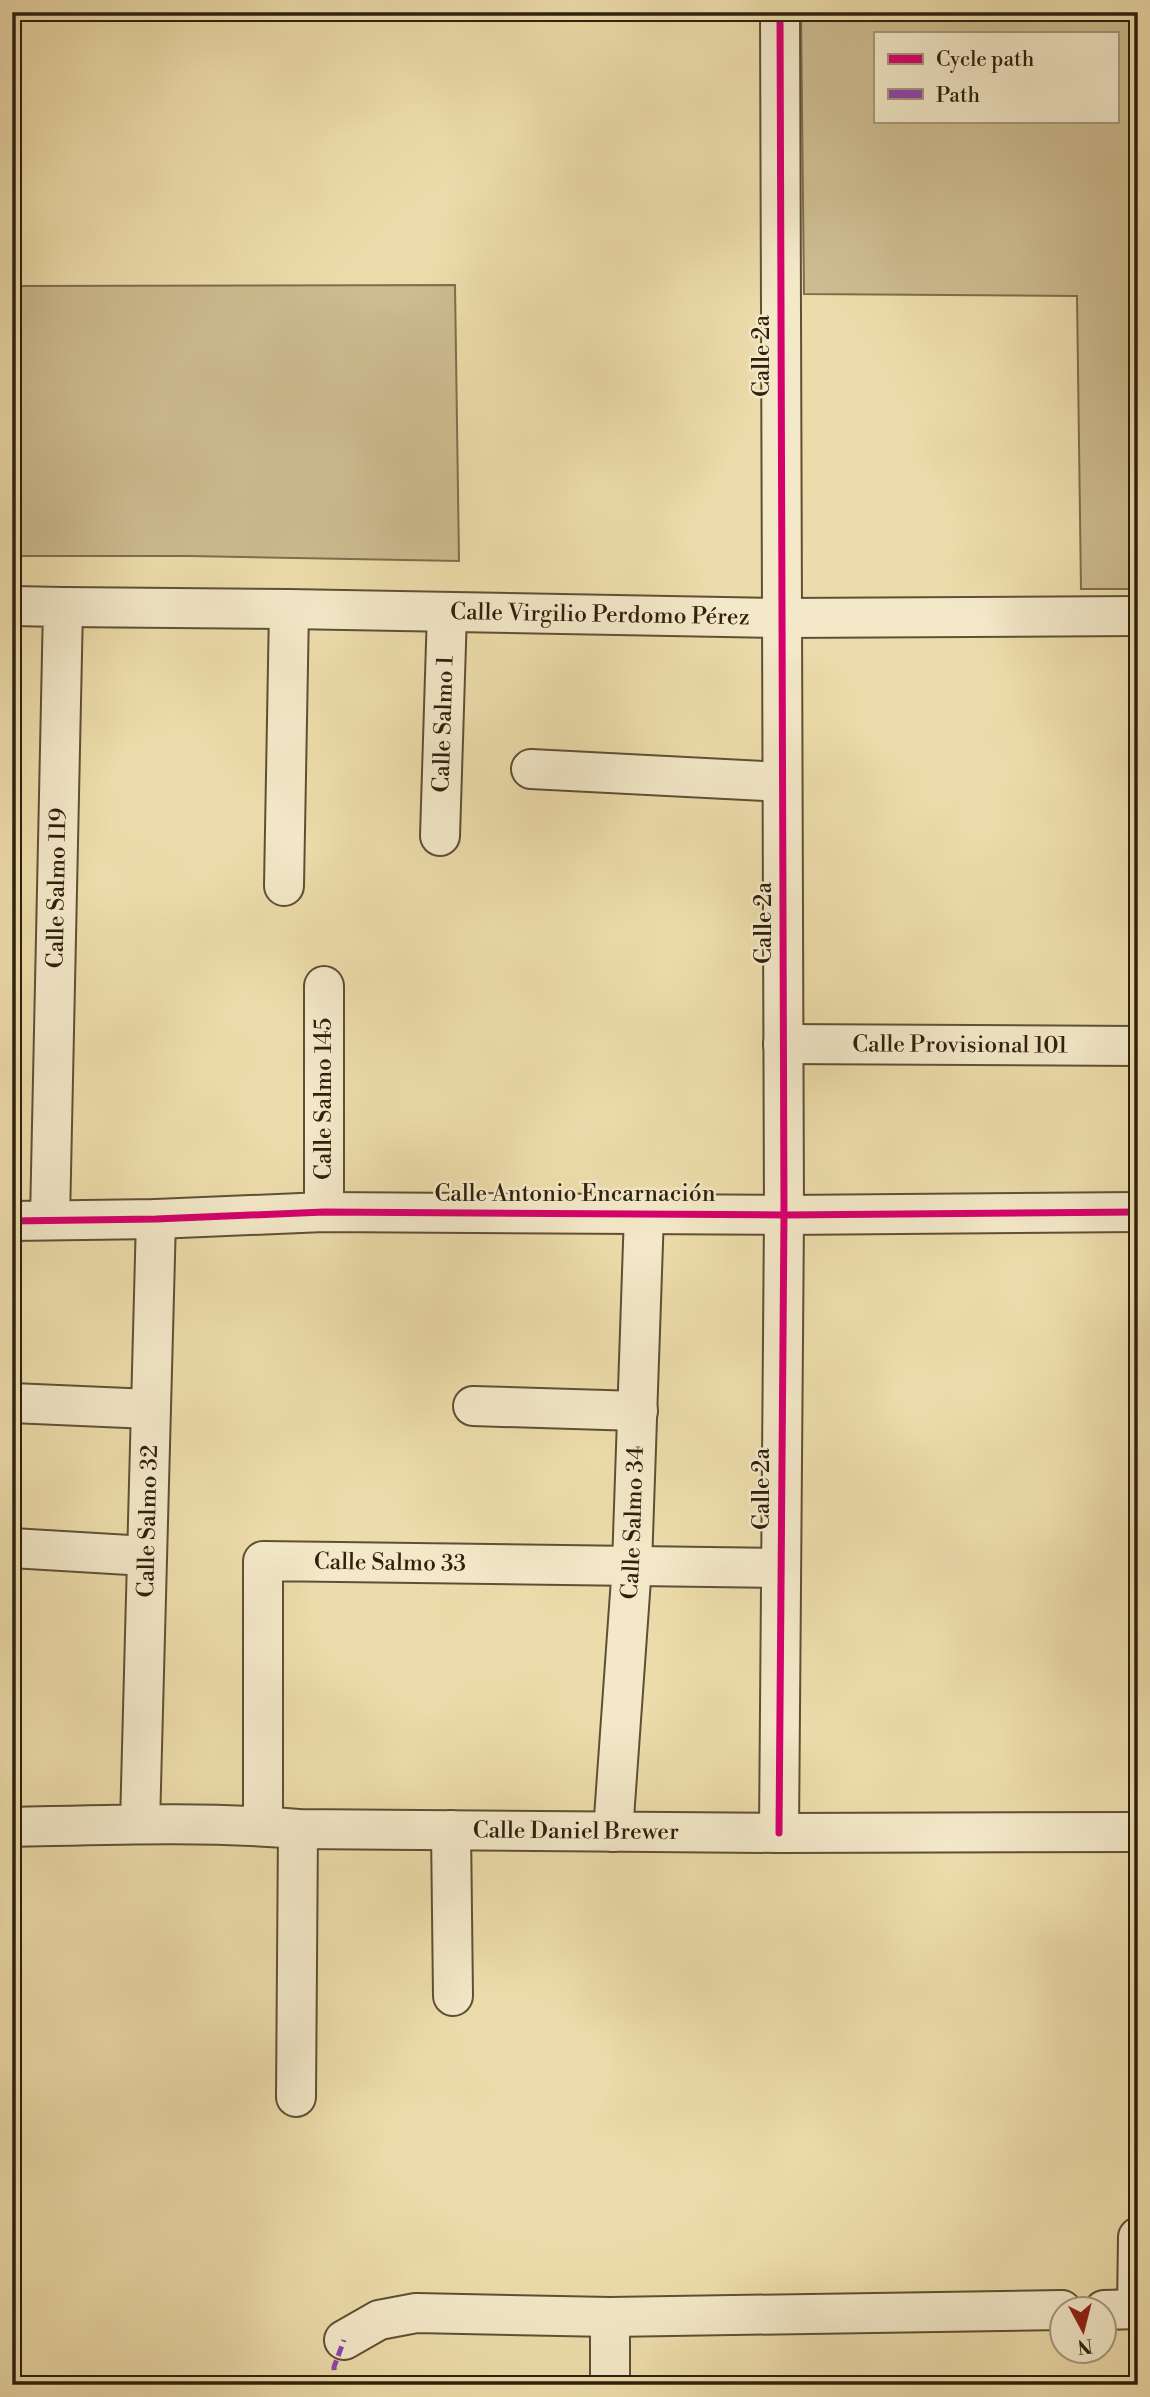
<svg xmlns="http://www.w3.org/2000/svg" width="1150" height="2397" font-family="'Libre Bodoni',serif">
  <rect width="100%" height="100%" fill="#eddcab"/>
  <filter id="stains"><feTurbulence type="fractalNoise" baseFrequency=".00286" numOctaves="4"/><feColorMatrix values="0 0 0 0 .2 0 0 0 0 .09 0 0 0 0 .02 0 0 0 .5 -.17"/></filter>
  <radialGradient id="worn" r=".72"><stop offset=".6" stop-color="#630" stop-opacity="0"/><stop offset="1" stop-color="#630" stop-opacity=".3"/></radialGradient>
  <!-- green -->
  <g fill="#cdbc90" stroke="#7e6e4f" stroke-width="2" fill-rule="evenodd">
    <path d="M 801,12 L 1138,12 L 1138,589 L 1081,589 L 1077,296 L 804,294 ZM 875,33 L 1117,33 L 1117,121 L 875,121 Z"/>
    <path d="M 455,285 L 459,561 L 188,556 L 12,556 L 12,286 Z"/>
  </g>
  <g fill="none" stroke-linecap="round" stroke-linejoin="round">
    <!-- minor casing -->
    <g stroke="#5e5035" stroke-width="42">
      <g id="minor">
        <path d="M 12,606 L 63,607 L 50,1220"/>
        <path id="s1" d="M 63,607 L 289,609 L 782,618 L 1138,616"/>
        <path d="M 531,769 L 782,782"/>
        <path id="s2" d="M 440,836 L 447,612"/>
        <path d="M 284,886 L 289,609"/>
        <path id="s3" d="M 783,1044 L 1138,1046"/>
        <path d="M 324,1212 L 324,986"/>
        <path d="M 12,1221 L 156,1219 L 324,1212 L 784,1215 L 1138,1212"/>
        <path d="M 12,1403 L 150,1409"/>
        <path d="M 473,1406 L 638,1411"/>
        <path d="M 12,1548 L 146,1556"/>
        <path id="s4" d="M 140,1824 L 156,1219"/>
        <path id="s5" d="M 263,1826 L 263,1561 L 781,1568"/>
        <path id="s6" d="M 12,1827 C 107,1825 203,1821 298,1829 L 779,1833 L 1138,1832"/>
        <path d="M 451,1830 L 453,1996"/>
        <path id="s7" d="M 613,1832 L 632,1565 L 644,1214"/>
        <path d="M 779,1833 L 784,1215 L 780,12"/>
        <path d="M 296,2097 L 298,1829"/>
        <path d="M 1137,2309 L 1138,2237"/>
        <path d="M 1104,2310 L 1138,2309"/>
        <path d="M 344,2340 L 379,2320 L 416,2313 L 610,2317 L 1062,2310"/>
        <path d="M 610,2385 L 610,2317"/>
      </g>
    </g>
    <!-- minor -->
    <use href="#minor" stroke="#f3e8c8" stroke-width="38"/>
    <!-- quiet -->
    <path stroke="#8e44ad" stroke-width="5" stroke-dasharray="10 5" stroke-linecap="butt" d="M 335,2385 L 334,2367 L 344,2340"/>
    <!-- cycleway casing -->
    <g stroke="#f3e8c8" stroke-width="11">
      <g id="cycleway">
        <path d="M 12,1221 L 156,1219 L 324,1212 L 784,1215 L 1138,1212"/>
        <path d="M 779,1833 L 784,1215 L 780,12"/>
      </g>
    </g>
    <!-- cycleway -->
    <use href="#cycleway" stroke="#d6006c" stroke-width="7"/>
  </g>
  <g text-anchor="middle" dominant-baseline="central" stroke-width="5" stroke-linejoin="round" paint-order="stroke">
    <!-- street labels -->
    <g font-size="23" fill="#2e210e" stroke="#f3e8c8">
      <text transform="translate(762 356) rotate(-90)">Calle 2a</text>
      <text stroke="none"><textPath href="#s1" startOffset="537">Calle Virgilio Perdomo Pérez</textPath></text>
      <text stroke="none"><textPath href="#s2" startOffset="112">Calle Salmo 1</textPath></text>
      <text transform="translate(57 888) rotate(-89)">Calle Salmo 119</text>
      <text transform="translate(764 923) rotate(-90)">Calle 2a</text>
      <text stroke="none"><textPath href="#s3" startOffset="177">Calle Provisional 101</textPath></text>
      <text transform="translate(324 1099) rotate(-90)">Calle Salmo 145</text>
      <text x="575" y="1194">Calle Antonio Encarnación</text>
      <text transform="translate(762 1489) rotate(-90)">Calle 2a</text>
      <text stroke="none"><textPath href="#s4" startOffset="303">Calle Salmo 32</textPath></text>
      <text stroke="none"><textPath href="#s7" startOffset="310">Calle Salmo 34</textPath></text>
      <text stroke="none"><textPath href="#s5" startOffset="392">Calle Salmo 33</textPath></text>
      <text stroke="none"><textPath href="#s6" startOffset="564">Calle Daniel Brewer</textPath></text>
    </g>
  </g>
  <!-- margin -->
  <rect width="1150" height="2397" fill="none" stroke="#eddcab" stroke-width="42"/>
  <rect x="14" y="14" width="1122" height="2369" fill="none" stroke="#2e210e" stroke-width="3.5"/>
  <rect x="21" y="21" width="1108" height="2355" fill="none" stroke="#2e210e" stroke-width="2"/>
  <!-- legend -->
  <rect x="874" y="32" width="245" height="91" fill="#f3e8c8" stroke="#a4987e" stroke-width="2"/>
  <rect x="888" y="54" width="35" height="10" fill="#d6006c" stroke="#a4987e" stroke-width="2"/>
  <text x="936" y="66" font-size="21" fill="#2e210e">Cycle path</text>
  <rect x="888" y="89" width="35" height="10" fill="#8e44ad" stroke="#a4987e" stroke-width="2"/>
  <text x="936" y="102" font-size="21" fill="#2e210e">Path</text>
  <!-- north arrow -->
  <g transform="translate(1083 2330) rotate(173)"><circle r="33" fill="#f3e8c8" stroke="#a4987e" stroke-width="2"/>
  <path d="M0-5L12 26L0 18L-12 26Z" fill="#8f2418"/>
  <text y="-10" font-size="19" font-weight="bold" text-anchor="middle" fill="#2e210e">N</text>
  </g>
  <rect width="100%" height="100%" filter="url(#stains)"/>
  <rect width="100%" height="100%" fill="url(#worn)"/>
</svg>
